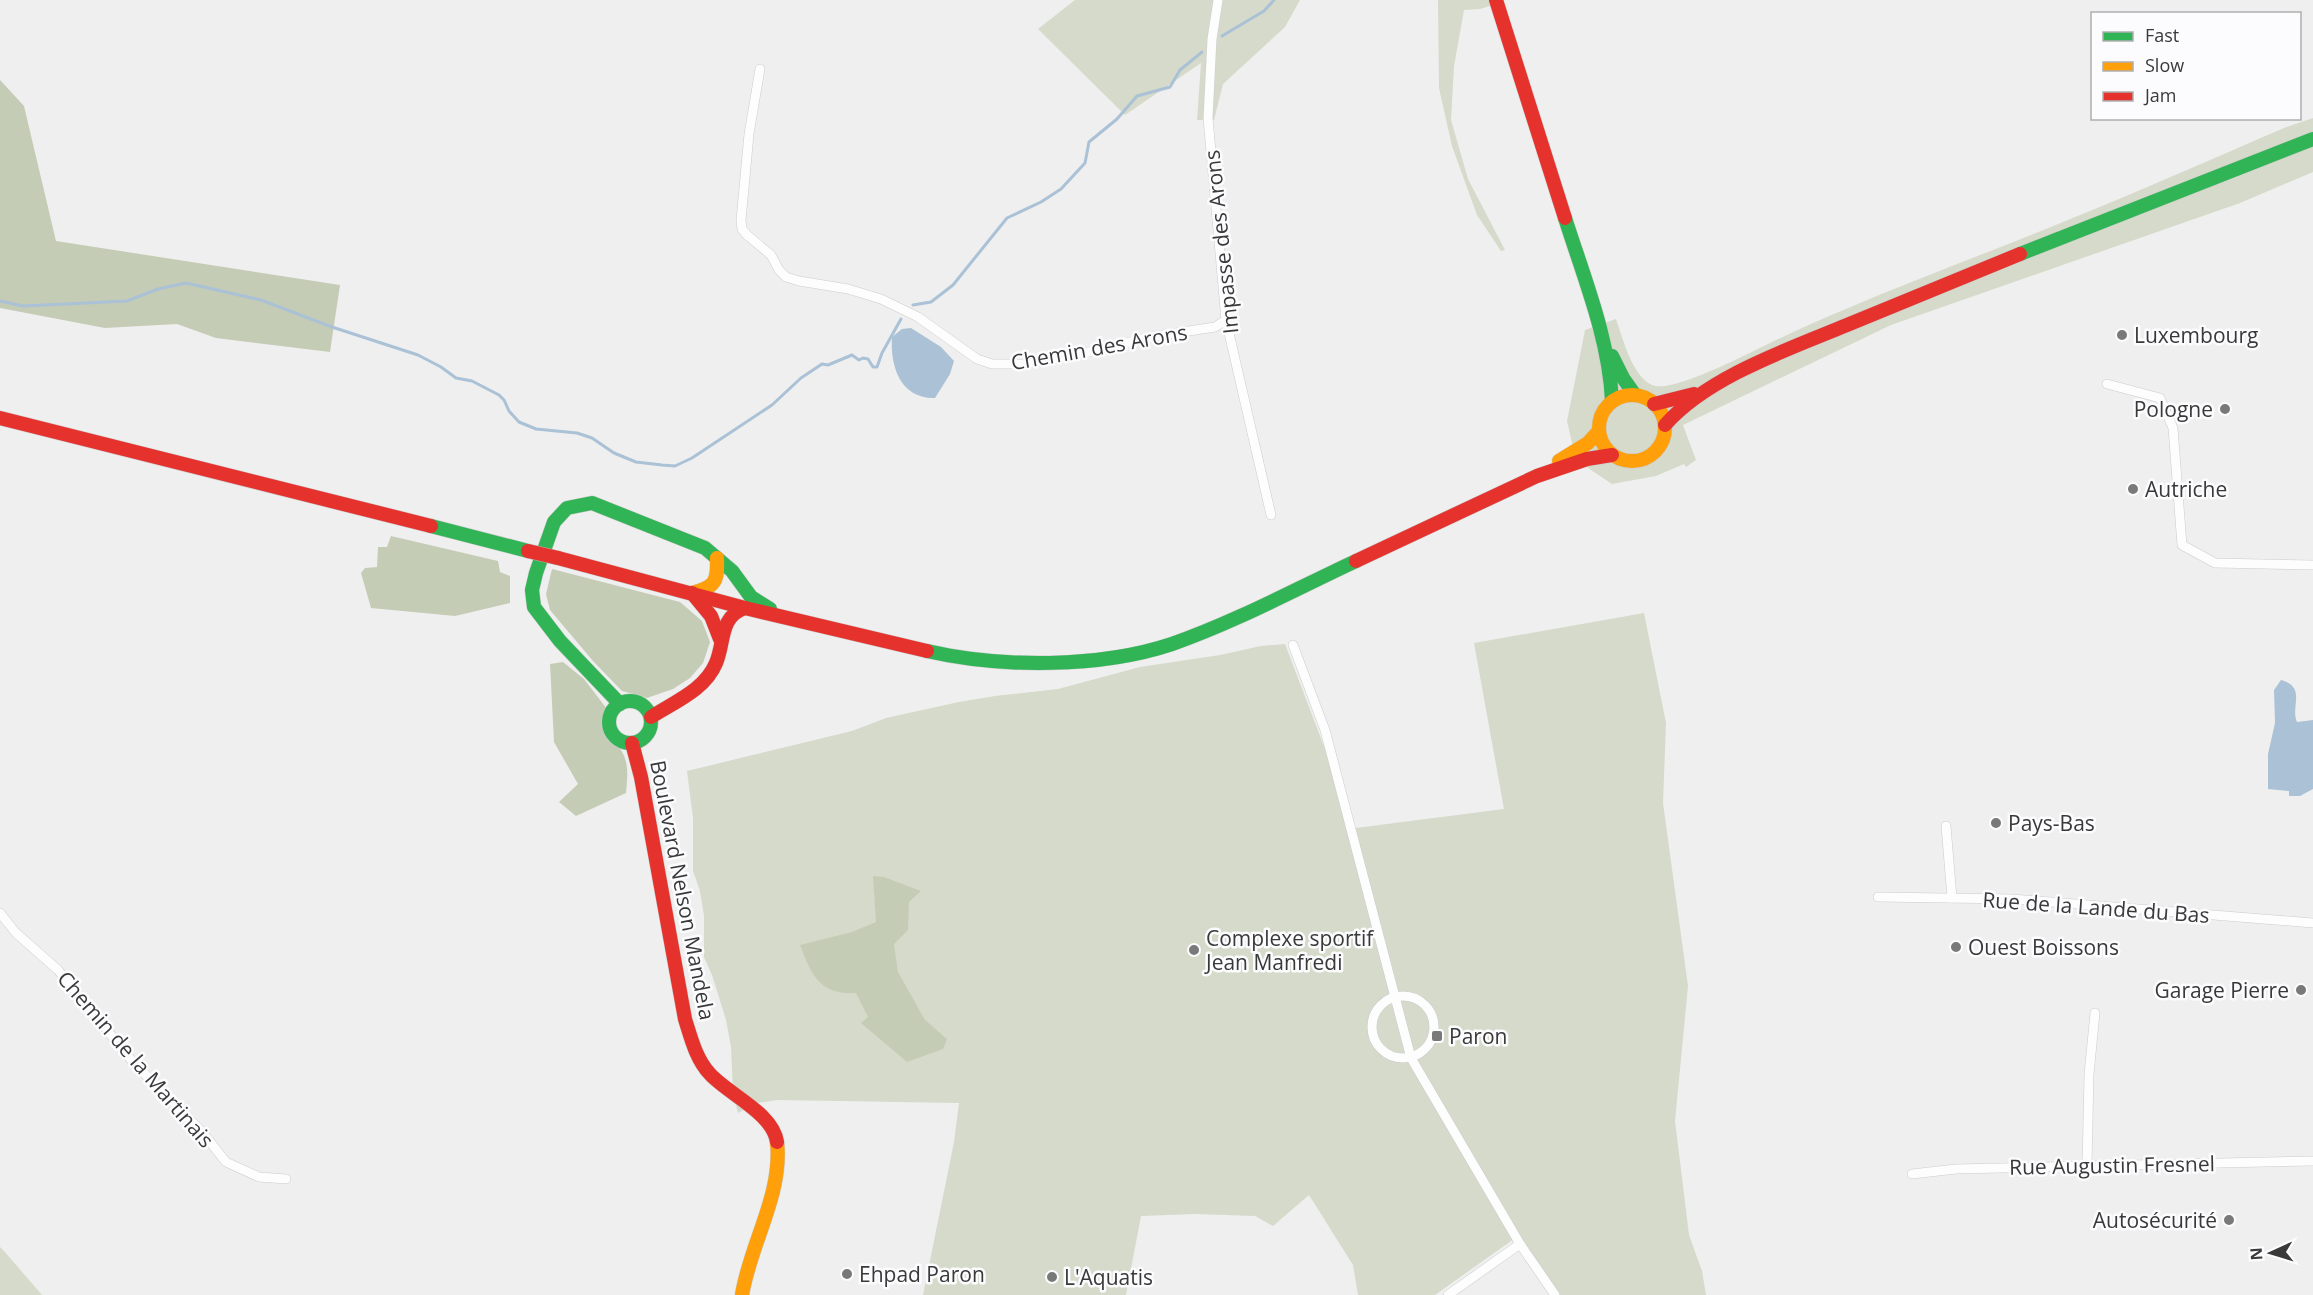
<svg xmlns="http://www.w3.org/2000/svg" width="2313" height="1295" font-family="'Open Sans',sans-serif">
  <rect width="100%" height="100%" fill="#efefef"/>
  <!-- green -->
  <g fill="#d5daca">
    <path d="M 1075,0 L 1300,0 L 1285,27 L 1223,84 L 1214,120 L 1197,120 L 1201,63 L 1125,115 L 1038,29 Z"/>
    <path d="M 1438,0 L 1503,0 L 1503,2 L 1480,9 L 1464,10 L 1454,66 L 1451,120 L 1468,179 L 1505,250 L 1501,251 L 1477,215 L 1452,146 L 1439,88 Z"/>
    <path d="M 2313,118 L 2313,172 L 2240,203 L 1891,325 L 1683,425 L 1696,460 L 1686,467 L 1684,464 L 1656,476 L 1612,484 L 1576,460 L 1567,421 L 1585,330 L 1616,319 C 1623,339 1632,376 1652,385 C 1672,394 1749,353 1770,343 C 1860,300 1954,266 2046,229 C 2126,197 2205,162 2284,128 Z"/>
    <path d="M 1644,613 L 1666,723 L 1663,803 L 1688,986 L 1675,1121 L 1689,1235 L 1702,1271 L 1706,1295 L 1557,1295 L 1518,1236 L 1435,1295 L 1358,1295 L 1353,1265 L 1309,1195 L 1273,1226 L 1255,1216 L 1195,1214 L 1141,1216 L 1126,1295 L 923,1295 L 954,1142 L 959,1103 L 778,1100 L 756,1103 L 738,1113 L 733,1093 L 731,1047 L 726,1020 L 712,975 L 704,957 L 704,916 L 700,891 L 693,871 L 693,818 L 687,771 L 852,731 L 886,718 L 959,702 L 995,696 L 1058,689 L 1140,667 L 1220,655 L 1261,646 L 1285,644 L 1325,749 L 1348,829 L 1504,809 L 1474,643 Z"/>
    <path d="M 0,1247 L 4,1251 L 42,1295 L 0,1295 Z"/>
  </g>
  <!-- forest -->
  <g fill="#c5ccb6">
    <path d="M 0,80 L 24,106 L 56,241 L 340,285 L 330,352 L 216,338 L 177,324 L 105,328 L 0,308 Z"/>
    <path d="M 391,536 L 498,561 L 500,572 L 510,576 L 510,603 L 455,616 L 371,608 L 361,573 L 365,568 L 377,567 L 378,547 L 387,547 Z"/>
    <path d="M 552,569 L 680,602 L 702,621 L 710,642 L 703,663 L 690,678 L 673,689 L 647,698 L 622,691 L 593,661 L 550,610 L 546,594 Z"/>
    <path d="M 563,662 L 584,679 L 607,709 L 607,733 C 628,755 629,763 626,793 L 576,816 L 559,802 L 578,784 L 554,742 L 550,664 Z"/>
    <path d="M 873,876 L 884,877 L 921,891 L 909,902 L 908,930 L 894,944 L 898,972 L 925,1020 L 947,1039 L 943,1049 L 907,1062 L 861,1023 L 868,1017 L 856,993 C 820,995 812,976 800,945 L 852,932 L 876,922 Z"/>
  </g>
  <!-- water -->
  <g fill="#aac1d6">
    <path d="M 911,328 L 941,347 L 954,361 L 950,374 L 935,398 C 900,399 890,366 892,337 L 902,329 Z"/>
    <path d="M 2281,680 C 2307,687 2290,707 2297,722 L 2313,720 L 2313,789 L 2300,796 L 2289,796 L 2289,791 L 2268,789 L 2268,754 L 2275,723 L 2274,690 Z"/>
  </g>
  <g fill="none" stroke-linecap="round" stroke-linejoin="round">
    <!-- stream -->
    <g stroke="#aac1d6" stroke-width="3">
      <path d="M 1222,36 L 1264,11 L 1274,0"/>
      <path d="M 0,301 L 23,306 L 127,301 L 158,289 L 186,283 L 261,300 L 332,327 L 418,355 L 441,367 L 456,378 L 472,381 L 499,395 L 504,400 L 509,411 L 519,422 L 536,429 L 577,433 L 592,438 L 614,453 L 636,462 L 662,465 L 675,466 L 692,458 L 772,405 L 801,378 L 822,364 L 828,365 L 852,355 L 859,360 L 863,358 L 868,359 L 873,367 L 877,367 L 882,353 L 901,319"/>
      <path d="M 913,305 L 931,302 L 953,285 L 1007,218 L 1041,202 L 1061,189 L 1085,163 L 1089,142 L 1117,119 L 1137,96 L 1170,87 L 1180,70 L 1202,52"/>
    </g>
    <!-- street casing -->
    <g stroke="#ccc" stroke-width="10">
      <g id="street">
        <path d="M 1218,0 L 1212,39 L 1208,118 L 1226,320 L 1271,515"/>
        <path d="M 760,69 L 749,134 L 741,220 L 742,229 L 747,235 L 771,255 L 779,270 L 786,277 L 799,281 L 848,289 L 881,299 L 918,317 L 977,359 L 992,364 L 1025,364 L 1076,355 L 1156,336 L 1215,327 L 1226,320"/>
        <path d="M 2107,384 L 2160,398 L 2173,428 L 2182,545 L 2215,563 L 2313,565"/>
        <path d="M 1293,645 L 1325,730 L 1411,1058 L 1520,1244 L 1555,1295"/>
        <path d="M 1946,826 L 1952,898"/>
        <path d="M 1878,897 L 2012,899 L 2313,923"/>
        <path d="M 0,913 L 16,933 L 58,970 L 132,1061 L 203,1133 L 226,1162 L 259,1177 L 286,1179"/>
        <circle cx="1403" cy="1027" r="31"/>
        <path d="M 2087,1166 L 2089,1074 L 2095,1013"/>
        <path d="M 1912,1174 L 1956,1169 L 2313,1161"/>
        <path d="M 1448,1295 L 1520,1244"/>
      </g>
    </g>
    <!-- fast casing -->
    <g stroke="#ccc" stroke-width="15">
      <g id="fast">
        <path d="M 1565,218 C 1584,278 1609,338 1612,401"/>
        <path d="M 2020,254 L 2313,139"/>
        <path d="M 1612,356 L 1623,378 L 1635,395"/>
        <path d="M 431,526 L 528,551"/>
        <path d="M 927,651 C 1001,668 1100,668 1172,644 C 1235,622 1296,589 1356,561"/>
        <circle cx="630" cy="722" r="21"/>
        <path d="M 620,704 L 560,641 L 534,607 L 532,590 L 536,573 L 554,522 L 567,508 L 592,503 L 705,548 L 732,571 L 751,597 L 770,609"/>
      </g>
    </g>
    <!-- slow casing -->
    <g stroke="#ccc" stroke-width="15">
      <g id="slow">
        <circle cx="1632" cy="428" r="33"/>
        <path d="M 1559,461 L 1588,443 L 1598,432"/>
        <path d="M 692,593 C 715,587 718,582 717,558"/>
        <path d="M 742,1295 C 750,1244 783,1194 777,1142"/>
      </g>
    </g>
    <!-- jam casing -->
    <g stroke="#ccc" stroke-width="15">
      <g id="jam">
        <path d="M 1496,0 L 1565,218"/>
        <path d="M 1654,404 L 1694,394"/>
        <path d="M 0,418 L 431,526"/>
        <path d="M 1665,425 C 1707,377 1789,349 1847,325 C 1905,301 1963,277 2020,254"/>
        <path d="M 558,558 L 745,608 L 927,651"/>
        <path d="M 1356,561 L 1537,476 L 1587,459 L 1612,455"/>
        <path d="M 692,593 L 711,616 L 720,639"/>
        <path d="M 651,717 C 674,702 705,690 716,663 C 725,642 719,617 745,608"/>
        <path d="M 632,743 L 641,777 L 685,1019 C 691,1038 696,1059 710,1074 C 728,1094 773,1113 777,1142"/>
      </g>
    </g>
    <!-- street -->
    <use href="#street" stroke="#fdfdfd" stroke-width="9"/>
    <!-- fast -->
    <use href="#fast" stroke="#30b455" stroke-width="14"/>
    <!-- slow -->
    <use href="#slow" stroke="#ff9f0a" stroke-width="14"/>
    <!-- jam -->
    <use href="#jam" stroke="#e5322d" stroke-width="14"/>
    <!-- jam-bridge casing -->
    <g stroke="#bbb0ad" stroke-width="15" stroke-linecap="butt">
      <path id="jam-bridge" d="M 528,551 L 558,558"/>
    </g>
    <!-- jam-bridge -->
    <use href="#jam-bridge" stroke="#e5322d" stroke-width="14"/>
  </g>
  <!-- markers -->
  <g fill="#797979" stroke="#fcfcfe" stroke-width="2">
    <circle cx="2122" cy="335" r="6"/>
    <circle cx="2225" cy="409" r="6"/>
    <circle cx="2133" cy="489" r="6"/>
    <circle cx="1996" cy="823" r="6"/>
    <circle cx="1956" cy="947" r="6"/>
    <circle cx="1194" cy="950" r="6"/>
    <circle cx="2301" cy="990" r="6"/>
    <rect x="1431" y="1030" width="12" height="12" rx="3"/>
    <circle cx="2229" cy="1220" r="6"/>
    <circle cx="847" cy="1274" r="6"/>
    <circle cx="1052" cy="1277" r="6"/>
  </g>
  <g text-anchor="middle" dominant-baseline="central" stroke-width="5" stroke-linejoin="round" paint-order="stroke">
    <!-- street labels -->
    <g font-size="21" fill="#393939" stroke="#fcfcfe">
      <text transform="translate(1221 242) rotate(-96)">Impasse des Arons</text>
      <text transform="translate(1099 347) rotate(-10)">Chemin des Arons</text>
      <text transform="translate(683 890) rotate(79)">Boulevard Nelson Mandela</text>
      <text transform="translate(2096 907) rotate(4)">Rue de la Lande du Bas</text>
      <text transform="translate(136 1059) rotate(49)">Chemin de la Martinais</text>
      <text transform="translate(2112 1165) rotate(-1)">Rue Augustin Fresnel</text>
    </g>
    <!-- poi labels -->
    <g font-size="21" fill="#393939" stroke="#fcfcfe" text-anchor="start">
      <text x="2134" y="335">Luxembourg</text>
      <text x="2213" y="409" text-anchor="end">Pologne</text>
      <text x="2145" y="489">Autriche</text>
      <text x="2008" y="823">Pays-Bas</text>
      <text x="1206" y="938">Complexe sportif<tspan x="1206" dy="24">Jean Manfredi</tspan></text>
      <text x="1968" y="947">Ouest Boissons</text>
      <text x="2289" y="990" text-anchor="end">Garage Pierre</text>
      <text x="1449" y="1036">Paron</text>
      <text x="2217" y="1220" text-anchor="end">Autosécurité</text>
      <text x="859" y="1274">Ehpad Paron</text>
      <text x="1064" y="1277">L'Aquatis</text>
    </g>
  </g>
  <!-- legend -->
  <rect x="2091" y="12" width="210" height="108" fill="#fcfcfe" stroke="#aeaeaf" stroke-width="1.5"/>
  <rect x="2103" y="32" width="30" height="9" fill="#30b455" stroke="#aeaeaf" stroke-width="1.5"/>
  <text x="2145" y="42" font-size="18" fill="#393939">Fast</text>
  <rect x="2103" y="62" width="30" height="9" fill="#ff9f0a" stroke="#aeaeaf" stroke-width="1.5"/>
  <text x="2145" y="72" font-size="18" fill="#393939">Slow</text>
  <rect x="2103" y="92" width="30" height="9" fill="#e5322d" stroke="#aeaeaf" stroke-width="1.5"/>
  <text x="2145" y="102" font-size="18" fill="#393939">Jam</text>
  <!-- north arrow -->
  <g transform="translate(2271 1253) rotate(266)" stroke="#fcfcfe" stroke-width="4.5" paint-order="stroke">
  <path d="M0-4.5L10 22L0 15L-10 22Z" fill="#393939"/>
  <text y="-9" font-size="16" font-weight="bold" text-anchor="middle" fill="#393939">N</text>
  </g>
</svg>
